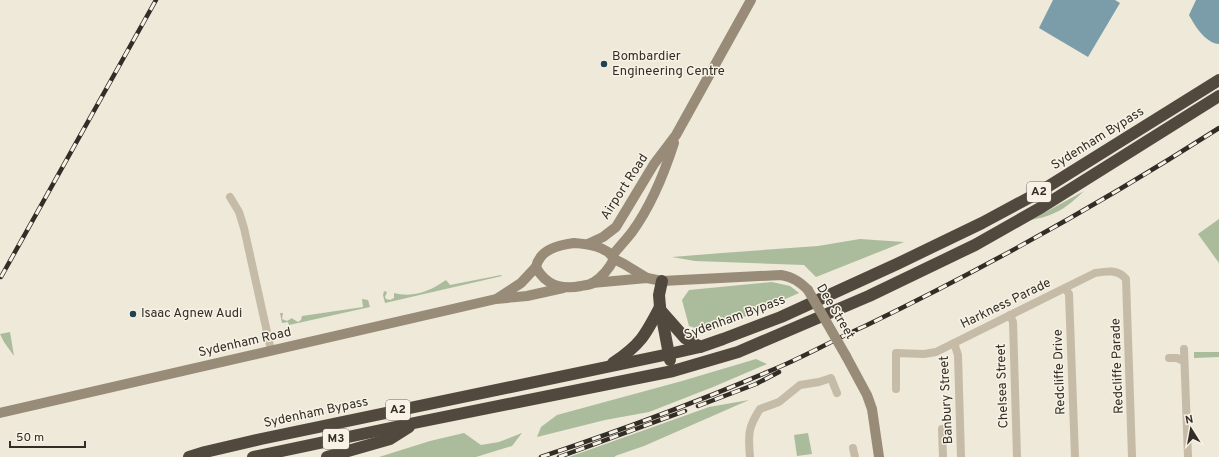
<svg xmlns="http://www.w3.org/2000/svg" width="1219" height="457" font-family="Overpass,sans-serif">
  <rect width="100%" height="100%" fill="#eee9d9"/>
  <!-- green -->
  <g fill="#aabc9b">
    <path d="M 1084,191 C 1066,208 1057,215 1031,220 Z"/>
    <path d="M 1219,219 L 1219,263 L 1198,234 Z"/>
    <path d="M 860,239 L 904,242 L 816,277 L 804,265 L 695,261 L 672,257 L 722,253 L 818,246 Z"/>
    <path d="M 501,275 L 502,276 L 385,303 L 383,295 L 384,291 L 387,292 L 385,297 L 386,299 L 390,300 L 394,298 L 394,293 C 414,298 430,291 446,280 L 450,285 Z"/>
    <path d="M 772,282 L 790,286 L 799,293 L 735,321 L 698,329 L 689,326 L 682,300 L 689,290 Z"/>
    <path d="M 362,299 L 368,300 L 370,307 L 289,325 L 288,322 L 282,323 L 280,313 L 283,313 L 282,319 L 287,321 L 292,318 L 293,319 L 298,322 L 301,320 L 302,316 L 363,307 Z"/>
    <path d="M 10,332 L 14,356 L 4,342 L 0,334 Z"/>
    <path d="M 1194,352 L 1219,352 L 1219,357 L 1194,358 Z"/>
    <path d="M 756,359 L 767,364 L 713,387 L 649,412 L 605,420 L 537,437 L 541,427 L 557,415 L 682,381 Z"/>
    <path d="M 749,400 L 644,446 L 615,456 L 615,457 L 569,457 L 709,407 Z"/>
    <path d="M 464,433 L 481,445 L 499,442 L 522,433 L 512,446 L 476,457 L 379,457 L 430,441 Z"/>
    <path d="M 808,433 L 812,454 L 797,456 L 794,435 Z"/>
  </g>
  <!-- water -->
  <g fill="#7b9da9">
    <path d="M 1053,0 L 1115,0 L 1120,3 L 1088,57 L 1039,28 Z"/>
    <path d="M 1196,0 L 1219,0 L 1219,44 C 1205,43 1195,26 1189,15 Z"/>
  </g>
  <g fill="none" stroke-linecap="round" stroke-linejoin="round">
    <!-- street -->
    <g stroke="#c5bba7" stroke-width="8">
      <path d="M 230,197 L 239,212 L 244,228 L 271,350"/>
      <path d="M 1065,288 L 1069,294 L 1075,457"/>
      <path d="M 1010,315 L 1013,322 L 1017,457"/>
      <path d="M 954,343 L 958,355 L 961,457"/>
      <path d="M 1184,349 L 1188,457"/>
      <path d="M 1169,358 L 1177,358 L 1184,361"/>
      <path d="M 896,389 L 896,353 L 924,354 L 936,352 L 1095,273 C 1107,271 1118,269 1126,279 L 1132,457"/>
      <path d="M 942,429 L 943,457"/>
      <path d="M 853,448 L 855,457"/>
      <path d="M 750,457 C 748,435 748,427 760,409 L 779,402 L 800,385 L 819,382 L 831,378 L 837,393"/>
    </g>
    <!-- secondary -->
    <g stroke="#988b78" stroke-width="10">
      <path d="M 574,243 C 587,244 607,246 614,259 C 609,269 602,277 593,283 C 590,285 585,285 581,286 C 562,290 545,285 536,267 C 540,249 559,245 574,243 Z"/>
      <path d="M 588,244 L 603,237 L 616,227 L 654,164 L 676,135 L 751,0"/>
      <path d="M 612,256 C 618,248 626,240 632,232 C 651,206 664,174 674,143"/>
      <path d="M 614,259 L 624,264 L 647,278"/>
      <path d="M 592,283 L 647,278 L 662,281 L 781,275 C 793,277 800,282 808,290"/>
      <path d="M 498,298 L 521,283 L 536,267"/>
      <path d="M 846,356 L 867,395 L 872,409 L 879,457"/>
      <path d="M 0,413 L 496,299 L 527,296 L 563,288"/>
    </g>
    <!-- highway -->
    <g stroke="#52493e" stroke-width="12">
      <path d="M 662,281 L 659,295 L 660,307 L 670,360"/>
      <path d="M 662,312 L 685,338 L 700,347"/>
      <path d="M 613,363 C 640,345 645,336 660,307"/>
      <path d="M 189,457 L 205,452 L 261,439 L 669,354 L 700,347 L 723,339 L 781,317 L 897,264 L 982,223 L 1036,194 L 1219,80"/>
      <path d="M 253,457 L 419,422 L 673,371 L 738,352 L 869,296 L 975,245 L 1042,207 L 1219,96"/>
      <path d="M 327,457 L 390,439 L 409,427"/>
    </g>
    <!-- rail casing -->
    <g stroke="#322d26" stroke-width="4.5">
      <g id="rail">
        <path d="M 1,277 L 156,0"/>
        <path d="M 698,406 L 756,384 L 779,372"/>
        <path d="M 541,457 C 624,429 706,399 786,364 C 812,352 838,338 865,326 C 987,267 1105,201 1219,128"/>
        <path d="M 559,457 L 685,411"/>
      </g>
    </g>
    <!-- rail -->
    <use href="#rail" stroke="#f7f2e5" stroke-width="3" stroke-dasharray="9" stroke-linecap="butt"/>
    <!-- secondary-bridge -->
    <path stroke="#988b78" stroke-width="10" d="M 808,290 L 846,356"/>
  </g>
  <!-- markers -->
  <g fill="#20424f" stroke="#f7f2e5" stroke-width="1.5">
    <circle cx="604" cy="64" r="4"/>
    <circle cx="133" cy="314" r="4"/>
  </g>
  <g text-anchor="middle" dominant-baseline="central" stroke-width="3" stroke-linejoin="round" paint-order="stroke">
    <!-- shield labels -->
    <g fill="#f7f2e5" stroke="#6d685f" stroke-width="1">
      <rect x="1027" y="182" width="24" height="20" rx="3"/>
      <rect x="386" y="400" width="24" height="20" rx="3"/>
      <rect x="323" y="429" width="26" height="20" rx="3"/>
    </g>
    <g font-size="12" font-weight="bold" fill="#322d26">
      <text x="1039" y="192">A2</text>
      <text x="398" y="410">A2</text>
      <text x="336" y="439">M3</text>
    </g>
    <!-- poi labels -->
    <g font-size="13" fill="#322d26" stroke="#f7f2e5" text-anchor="start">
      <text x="612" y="57">Bombardier<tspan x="612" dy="15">Engineering Centre</tspan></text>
      <text x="141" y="314">Isaac Agnew Audi</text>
    </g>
    <!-- street labels -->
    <g font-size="13" fill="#322d26" stroke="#f7f2e5">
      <text transform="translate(1098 139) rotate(-32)">Sydenham Bypass</text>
      <text transform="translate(625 187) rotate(-57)">Airport Road</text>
      <text transform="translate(1006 304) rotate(-26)">Harkness Parade</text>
      <text transform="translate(835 312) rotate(59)">Dee Street</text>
      <text transform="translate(735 318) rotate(-20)">Sydenham Bypass</text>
      <text transform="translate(245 343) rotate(-13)">Sydenham Road</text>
      <text transform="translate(1118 366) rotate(-92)">Redcliffe Parade</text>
      <text transform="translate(1060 372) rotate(-92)">Redcliffe Drive</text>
      <text transform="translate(1003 386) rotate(-92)">Chelsea Street</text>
      <text transform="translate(947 400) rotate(-93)">Banbury Street</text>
      <text transform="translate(316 413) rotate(-12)">Sydenham Bypass</text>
    </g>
  </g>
  <!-- north arrow -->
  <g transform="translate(1191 429) rotate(349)" stroke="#f7f2e5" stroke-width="3" paint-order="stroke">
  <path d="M0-3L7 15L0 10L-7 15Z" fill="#322d26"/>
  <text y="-6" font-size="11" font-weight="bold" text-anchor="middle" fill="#322d26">N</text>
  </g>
  <!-- scale -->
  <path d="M10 441v6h75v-6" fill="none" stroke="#322d26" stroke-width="2"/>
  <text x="16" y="441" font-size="12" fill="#322d26" stroke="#f7f2e5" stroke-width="3" paint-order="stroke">50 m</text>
</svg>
